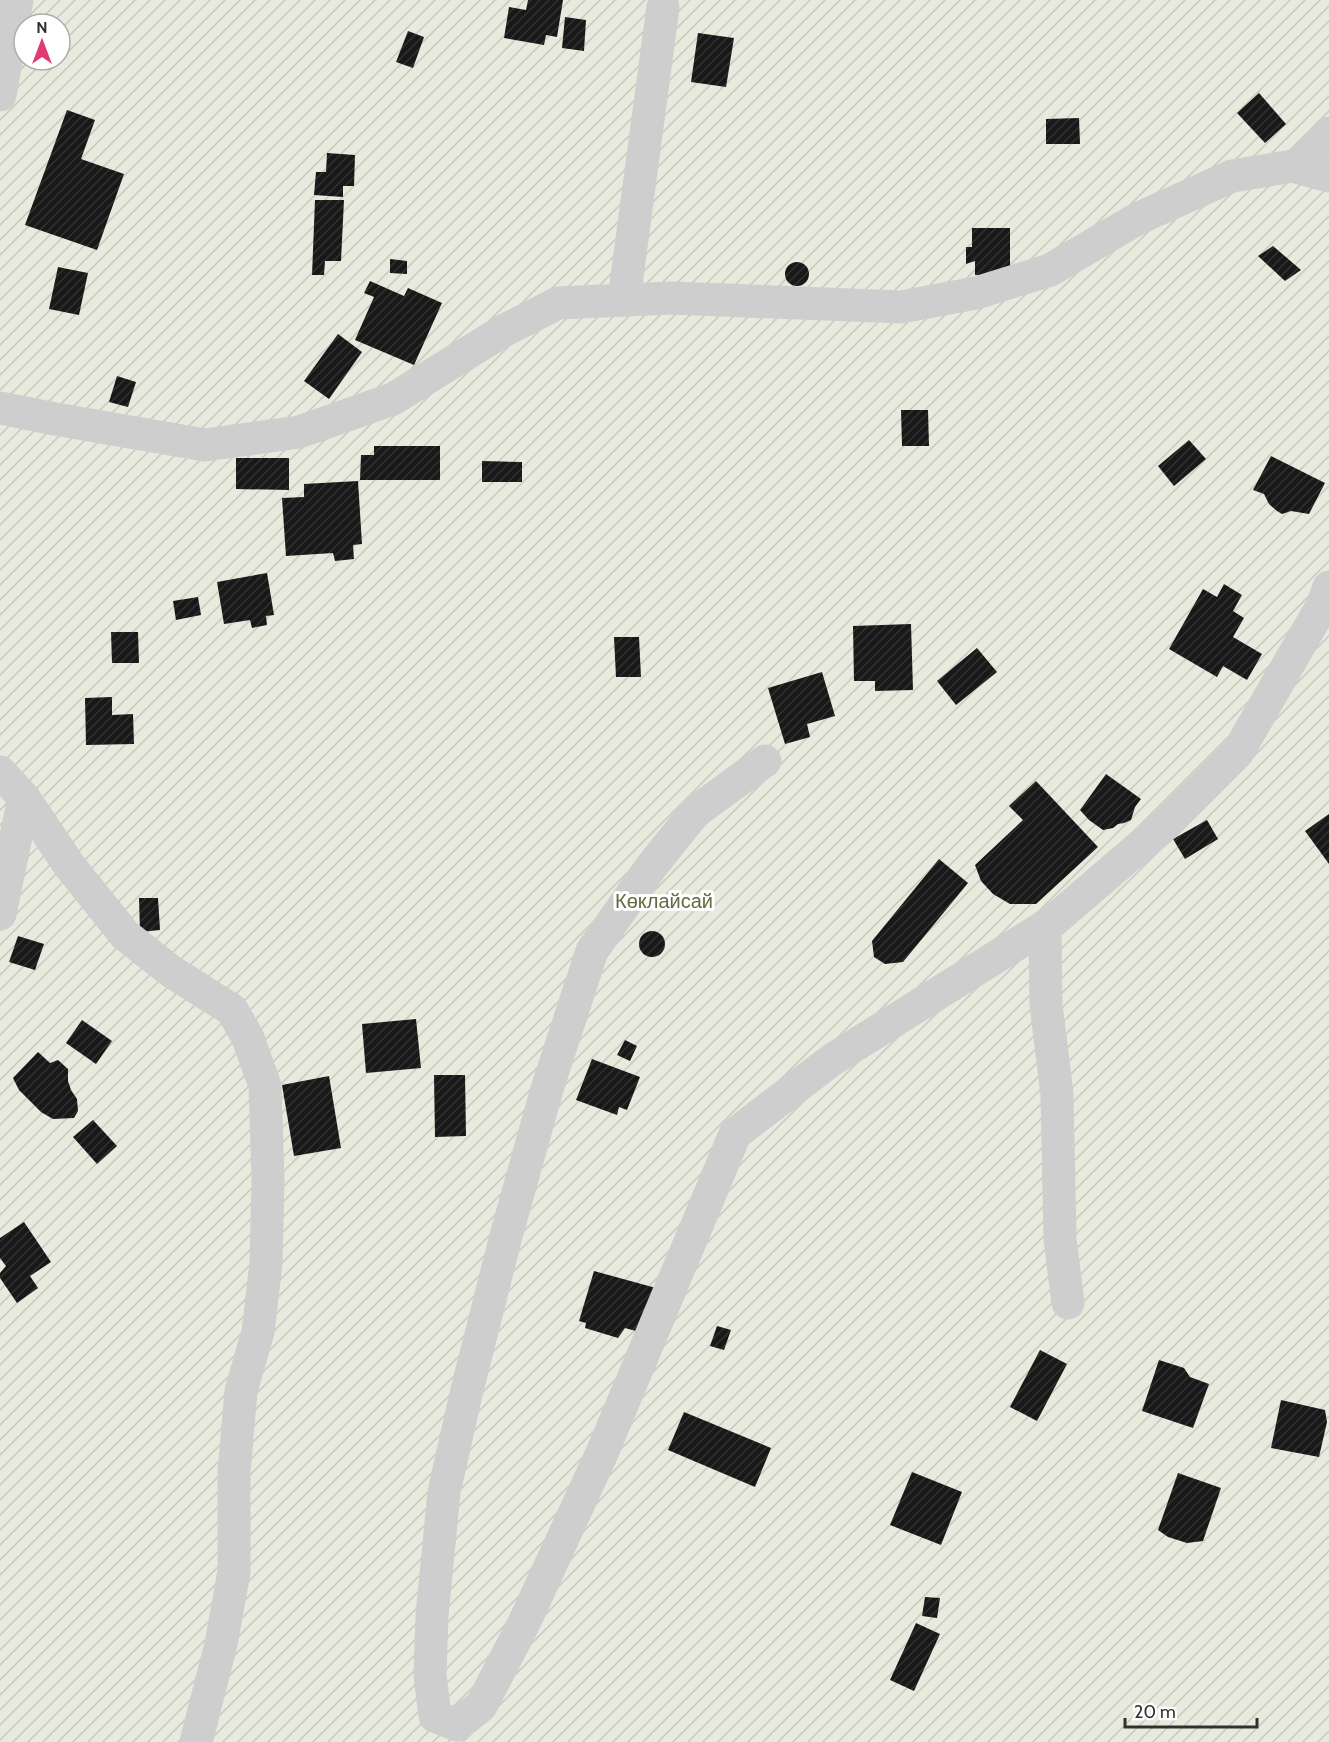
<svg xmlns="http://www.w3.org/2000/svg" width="1329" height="1742" font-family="Cabin,sans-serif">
  <defs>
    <pattern id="garden-furrows" width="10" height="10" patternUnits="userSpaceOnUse" patternTransform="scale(1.5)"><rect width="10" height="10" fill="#e8eadd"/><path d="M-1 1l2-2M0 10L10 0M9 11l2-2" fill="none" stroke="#c7c9be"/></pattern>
    <pattern id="building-hatch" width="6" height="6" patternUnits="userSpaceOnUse" patternTransform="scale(1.5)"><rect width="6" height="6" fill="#181818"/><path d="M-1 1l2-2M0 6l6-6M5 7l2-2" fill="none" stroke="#313131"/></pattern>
  </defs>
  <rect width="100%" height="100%" fill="#fff"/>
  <!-- garden -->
  <path fill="url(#garden-furrows)" fill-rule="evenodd" d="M 0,0 L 1329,0 L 1329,1742 L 0,1742 ZM 24,24 L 60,24 L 60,60 L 24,60 Z"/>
  <!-- building -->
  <g fill="url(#building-hatch)">
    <path d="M 528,0 L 563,0 L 557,37 L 546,35 L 544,45 L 504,38 L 509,7 L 526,10 Z"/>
    <path d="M 565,17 L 586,20 L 584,51 L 562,48 Z"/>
    <path d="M 408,31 L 424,37 L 413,68 L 396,62 Z"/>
    <path d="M 698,33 L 734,38 L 726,87 L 691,82 Z"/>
    <path d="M 1259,93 L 1286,124 L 1265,143 L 1237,113 Z"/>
    <path d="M 67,110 L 95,120 L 81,159 L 124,174 L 97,250 L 25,225 Z"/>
    <path d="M 1079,118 L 1080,144 L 1046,144 L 1046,119 Z"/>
    <path d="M 327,153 L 355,155 L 354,186 L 343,186 L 343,197 L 314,195 L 316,172 L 326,172 Z"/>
    <path d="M 315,200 L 344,200 L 341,261 L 325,261 L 324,275 L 312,275 Z"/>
    <path d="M 972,228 L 1010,228 L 1010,276 L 975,275 L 975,261 L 966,264 L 966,247 L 972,247 Z"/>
    <path d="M 1273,246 L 1301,270 L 1285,281 L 1258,256 Z"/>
    <path d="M 390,259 L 407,261 L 407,274 L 390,273 Z"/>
    <circle cx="797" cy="274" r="12"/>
    <path d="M 58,267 L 88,273 L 79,315 L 49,309 Z"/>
    <path d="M 370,281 L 404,296 L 408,288 L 442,303 L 414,365 L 355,340 L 374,297 L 364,293 Z"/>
    <path d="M 338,334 L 362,352 L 329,399 L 304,381 Z"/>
    <path d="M 117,376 L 136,382 L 128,407 L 109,402 Z"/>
    <path d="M 901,410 L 928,410 L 929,446 L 902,446 Z"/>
    <path d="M 1189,440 L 1206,459 L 1174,486 L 1158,466 Z"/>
    <path d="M 374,446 L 440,446 L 440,480 L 360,480 L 361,455 L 374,455 Z"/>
    <path d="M 1271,456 L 1325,483 L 1309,514 L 1291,511 L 1282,514 L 1277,511 L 1269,504 L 1264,494 L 1253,490 Z"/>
    <path d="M 236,458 L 289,458 L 289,490 L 236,489 Z"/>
    <path d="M 482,461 L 522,462 L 522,482 L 482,482 Z"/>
    <path d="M 358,481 L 362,544 L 353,545 L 354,559 L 335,561 L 333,553 L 286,556 L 282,498 L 304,497 L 304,484 Z"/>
    <path d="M 267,573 L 274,615 L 266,616 L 267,625 L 252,628 L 250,620 L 224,624 L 217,582 Z"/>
    <path d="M 1224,584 L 1242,595 L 1233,611 L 1244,618 L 1233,637 L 1262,654 L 1247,680 L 1223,666 L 1217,677 L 1169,649 L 1203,589 L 1217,597 Z"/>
    <path d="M 198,597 L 201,615 L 176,620 L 173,601 Z"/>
    <path d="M 911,624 L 913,690 L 875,691 L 875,681 L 854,681 L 853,626 Z"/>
    <path d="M 111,632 L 138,632 L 139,663 L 112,663 Z"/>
    <path d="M 614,637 L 639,637 L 641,677 L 616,677 Z"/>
    <path d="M 977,648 L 997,672 L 956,705 L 937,681 Z"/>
    <path d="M 822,672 L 835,716 L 807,724 L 810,737 L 785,744 L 768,688 Z"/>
    <path d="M 112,697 L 112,715 L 133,714 L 134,744 L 86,745 L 85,698 Z"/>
    <path d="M 1106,774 L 1141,799 L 1135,807 L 1131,820 L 1124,823 L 1118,824 L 1113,828 L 1103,830 L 1089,820 L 1080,810 Z"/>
    <path d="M 1036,781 L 1098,847 L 1036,904 L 1010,904 L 993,894 L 981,881 L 975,865 L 1023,820 L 1009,806 Z"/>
    <path d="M 1329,814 L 1329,864 L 1305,831 Z"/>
    <path d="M 1207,820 L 1218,839 L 1185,859 L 1173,839 Z"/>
    <path d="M 939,859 L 968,883 L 903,962 L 885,964 L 874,957 L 872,941 Z"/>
    <path d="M 139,898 L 158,898 L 160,930 L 140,932 Z"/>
    <circle cx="652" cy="944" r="13"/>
    <path d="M 18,936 L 44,944 L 35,970 L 9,962 Z"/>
    <path d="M 416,1019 L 421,1068 L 366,1073 L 362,1024 Z"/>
    <path d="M 82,1020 L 112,1041 L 96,1064 L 66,1043 Z"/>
    <path d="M 625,1040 L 637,1046 L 630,1061 L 617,1055 Z"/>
    <path d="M 38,1052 L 50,1063 L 58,1060 L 68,1069 L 68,1081 L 71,1090 L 77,1099 L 78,1111 L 74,1118 L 53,1119 L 41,1112 L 19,1090 L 13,1078 Z"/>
    <path d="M 592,1059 L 640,1077 L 627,1110 L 619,1107 L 617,1115 L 576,1100 Z"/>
    <path d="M 434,1075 L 465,1075 L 466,1136 L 435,1137 Z"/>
    <path d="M 329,1076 L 341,1148 L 294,1156 L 282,1085 Z"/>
    <path d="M 93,1120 L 117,1146 L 97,1164 L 73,1137 Z"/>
    <path d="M 24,1222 L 51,1262 L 30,1276 L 38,1288 L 17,1303 L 0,1278 L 0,1273 L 6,1266 L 0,1258 L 0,1238 Z"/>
    <path d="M 594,1271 L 656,1288 L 643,1333 L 625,1328 L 618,1338 L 585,1328 L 586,1323 L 579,1321 Z"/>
    <path d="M 717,1326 L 731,1330 L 724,1350 L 710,1346 Z"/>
    <path d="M 1040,1350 L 1067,1364 L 1037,1421 L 1010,1407 Z"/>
    <path d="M 1159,1360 L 1184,1368 L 1190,1377 L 1209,1384 L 1193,1428 L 1142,1411 Z"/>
    <path d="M 1281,1400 L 1325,1410 L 1327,1422 L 1319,1457 L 1271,1448 Z"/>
    <path d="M 684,1412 L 771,1448 L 755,1487 L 668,1450 Z"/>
    <path d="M 912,1472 L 962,1492 L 941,1545 L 890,1525 Z"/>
    <path d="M 1178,1473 L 1221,1488 L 1203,1541 L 1187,1543 L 1168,1537 L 1158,1530 Z"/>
    <path d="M 925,1597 L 940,1598 L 937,1618 L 922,1616 Z"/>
    <path d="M 916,1623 L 940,1634 L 914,1691 L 890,1680 Z"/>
  </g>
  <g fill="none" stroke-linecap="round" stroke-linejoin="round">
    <!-- minor -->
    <g stroke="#cecece" stroke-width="33">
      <path d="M 0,95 L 17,0"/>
      <path d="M 1298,167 L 1329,133"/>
      <path d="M 624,299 L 663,7"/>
      <path d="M 0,408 L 55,419 L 205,445 L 299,432 L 393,399 L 503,331 L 558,303 L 672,298 L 901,307 L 976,293 L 1050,270 L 1137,219 L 1232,176 L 1293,166 L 1329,176"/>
      <path d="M 765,761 L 695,812 L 651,867 L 592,951 L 547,1089 L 506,1236 L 466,1394 L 444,1492 L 432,1616 L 430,1675 L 435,1716 L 457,1725 L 481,1706 L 524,1623 L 602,1453 L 735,1134 L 833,1059 L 1052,922 L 1165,825 L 1238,752 L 1322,606 L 1329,587"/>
      <path d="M 0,772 L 24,798 L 69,865 L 125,935 L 172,972 L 232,1010 L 248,1038 L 265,1086 L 268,1180 L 266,1263 L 258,1332 L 241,1391 L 234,1472 L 234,1572 L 221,1644 L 196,1742"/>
      <path d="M 0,914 L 24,798"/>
      <path d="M 1045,926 L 1046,1005 L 1057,1094 L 1060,1239 L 1068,1303"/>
    </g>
  </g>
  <g text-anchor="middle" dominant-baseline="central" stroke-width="6" stroke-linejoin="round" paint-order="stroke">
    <!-- park labels -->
    <g font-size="20" fill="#606d3f" stroke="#fff">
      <text x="664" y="901">Көклайсай</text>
    </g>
  </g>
  <!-- north arrow -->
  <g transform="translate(42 42)"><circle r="28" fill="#ffffff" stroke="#adadad" stroke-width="1.5"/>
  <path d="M0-4.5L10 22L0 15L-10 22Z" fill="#e03c71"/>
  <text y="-9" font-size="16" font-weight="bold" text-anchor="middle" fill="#313131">N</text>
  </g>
  <!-- scale -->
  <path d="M1125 1718v9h132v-9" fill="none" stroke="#313131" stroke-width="3"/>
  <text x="1134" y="1718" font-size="18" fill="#313131" stroke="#ffffff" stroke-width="4.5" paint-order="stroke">20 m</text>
</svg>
